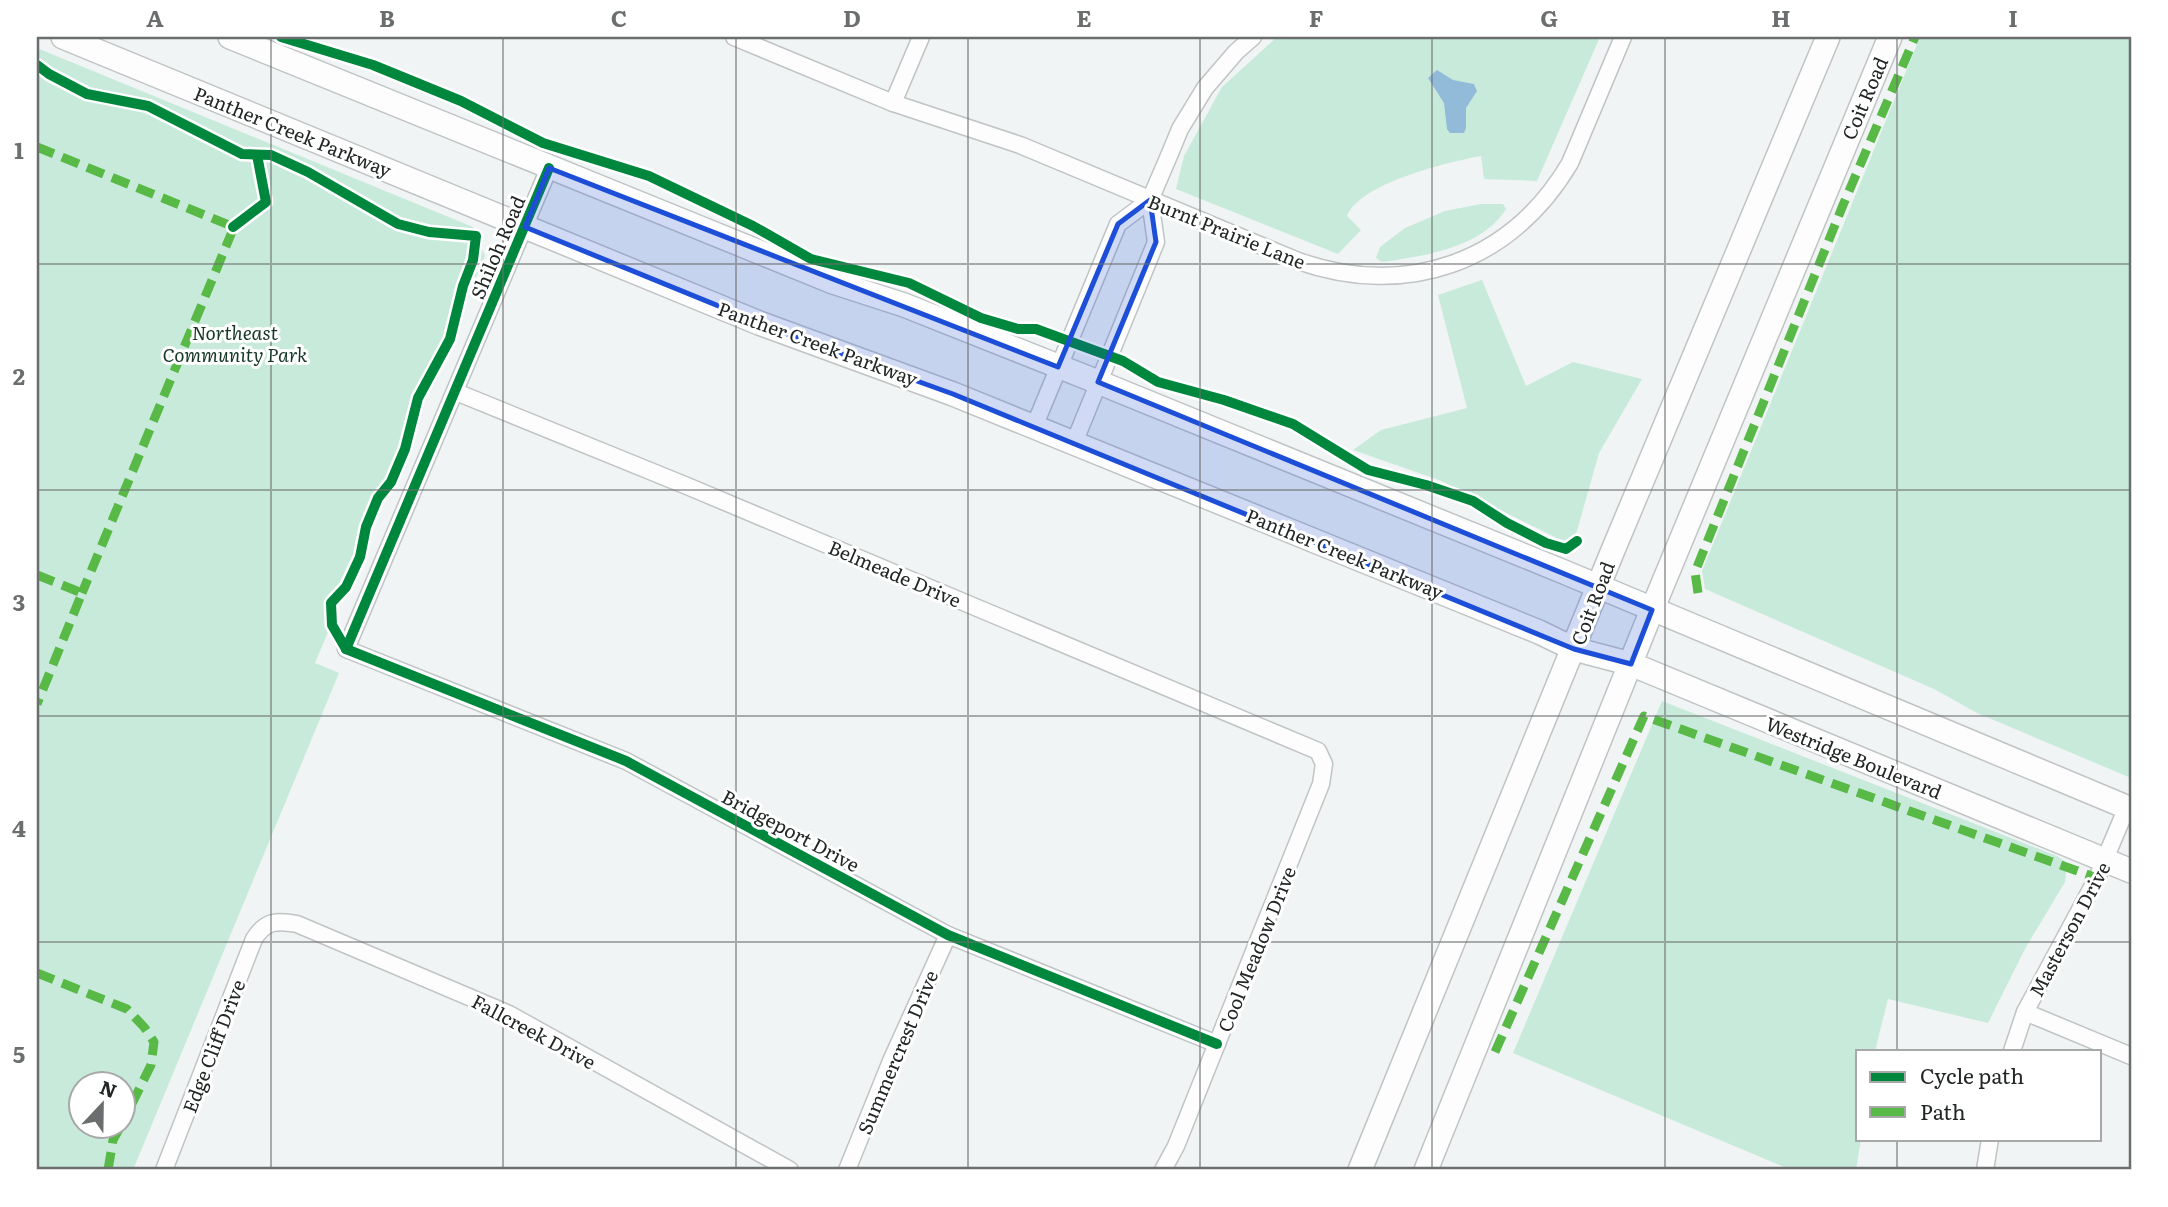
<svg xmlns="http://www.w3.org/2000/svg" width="2168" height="1207" font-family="Literata,serif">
  <rect width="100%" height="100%" fill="#f0f4f4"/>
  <!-- green -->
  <g fill="#c8eadb" fill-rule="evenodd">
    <path d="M 1277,37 L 1600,37 L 1537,181 L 1484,179 L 1481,156 C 1448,162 1360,183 1347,216 L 1361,230 L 1338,254 L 1176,189 L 1184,156 L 1222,87 Z"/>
    <path d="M 1920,37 L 2131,37 L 2131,778 L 1977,713 L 1934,689 L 1705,589 L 1702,571 Z"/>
    <path d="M 37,48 L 473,227 L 485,256 L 315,663 L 339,673 L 133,1170 L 37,1170 ZM 80,1084 L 122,1084 L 122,1126 L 80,1126 Z"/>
    <path d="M 1481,204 L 1503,204 L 1506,209 C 1482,248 1424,256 1382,262 L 1376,258 L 1380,247 L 1405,228 L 1445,211 Z"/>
    <path d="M 1482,280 L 1526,386 L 1573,362 L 1642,379 L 1599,453 L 1575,538 L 1569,544 L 1439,480 L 1353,450 L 1381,430 L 1467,408 L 1438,295 Z"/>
    <path d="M 1662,701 L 2057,856 L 2067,863 L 2065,882 L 2026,947 L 1988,1023 L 1888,999 L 1875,1051 L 1858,1051 L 1858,1139 L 1861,1139 L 1856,1170 L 1791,1170 L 1513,1053 Z"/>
  </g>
  <!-- water -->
  <path fill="#92bbd9" d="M 1437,70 L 1453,80 L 1474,84 L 1477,91 L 1466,108 L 1466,128 L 1464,133 L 1450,133 L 1447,129 L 1444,103 L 1428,78 Z"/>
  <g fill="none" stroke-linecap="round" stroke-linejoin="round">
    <!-- street casing -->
    <g stroke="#c0c4c4" stroke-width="19">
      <g id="street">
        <path d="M 734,37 L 893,103 L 1020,145 L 1298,261 C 1406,299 1511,263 1570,163 L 1623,37"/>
        <path d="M 893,103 L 921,37"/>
        <path d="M 549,168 L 346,649 L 626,761 L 948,935 L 1217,1044"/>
        <path d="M 456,392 L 687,486 L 1318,751 L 1324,764 L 1321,784 L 1176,1146 L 1163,1170"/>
        <path d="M 1034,427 L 1118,224 L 1150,200"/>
        <path d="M 1074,443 L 1156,242 L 1150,200 L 1171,151 L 1180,129 L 1205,88 L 1236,52 L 1253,37"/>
        <path d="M 2025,1012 L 2131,1056"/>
        <path d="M 2012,1051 L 2025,1012 L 2097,878 L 2127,807"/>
        <path d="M 164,1170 L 254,939 C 265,921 277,920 297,924 L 509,1014 L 790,1170"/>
        <path d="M 847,1170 L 891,1061 L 948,935"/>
        <path d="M 1985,1170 L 1990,1139"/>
      </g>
    </g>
    <!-- secondary casing -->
    <g stroke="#c0c4c4" stroke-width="26">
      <g id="secondary">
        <path d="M 63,37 L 759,323 L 953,394 L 1539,632 L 1574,649 L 1631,664 L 2131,871"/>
        <path d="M 230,37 L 833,282 L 904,305 L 1098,382 L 1564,572 L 2131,809"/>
        <path d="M 1360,1170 L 1611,555 L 1828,37"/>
        <path d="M 1426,1170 L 1652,610 L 1890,37"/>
      </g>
    </g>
    <!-- street -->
    <use href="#street" stroke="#fdfdfd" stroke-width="16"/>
    <!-- secondary -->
    <use href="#secondary" stroke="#fdfdfd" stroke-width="23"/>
    <!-- quiet -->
    <g stroke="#58b947" stroke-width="9" stroke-dasharray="18 9" stroke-linecap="butt">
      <path d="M 37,147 L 234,227 L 82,593"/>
      <path d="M 37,575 L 82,593 L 37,704"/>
      <path d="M 1698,593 L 1695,572 L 1843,205 L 1915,37"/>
      <path d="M 37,973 L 127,1009 L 144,1027 L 154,1042 L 151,1065 L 122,1124"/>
      <path d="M 1495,1052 L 1644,716 L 2097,878"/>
      <path d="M 108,1170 L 113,1140 L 121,1126"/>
    </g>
    <!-- cycleway casing -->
    <g stroke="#fff" stroke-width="15">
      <g id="cycleway">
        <path d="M 281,37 L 373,65 L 461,101 L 543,143 L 649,176 L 753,226 L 811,259 L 909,283 L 981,318 L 1018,329 L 1036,329 L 1123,361 L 1158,382 L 1224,400 L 1293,424 L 1368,470 L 1426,485 L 1473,501 L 1507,523 L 1546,543 L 1566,549 L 1577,541"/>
        <path d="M 37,65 L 49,74 L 87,94 L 148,106 L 242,154 L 271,155 L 308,172 L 398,224 L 429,232 L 476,236 L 473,260 L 463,286 L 450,339 L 418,398 L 405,449 L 391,482 L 378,498 L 366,527 L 360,557 L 346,587 L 331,603 L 332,625 L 346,649"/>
        <path d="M 233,227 L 266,202 L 257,155"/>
        <path d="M 346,649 L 626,761 L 948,935 L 1217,1044"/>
        <path d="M 346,649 L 549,168"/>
      </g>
    </g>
    <!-- cycleway -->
    <use href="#cycleway" stroke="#00873e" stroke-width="10"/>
  </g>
  <!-- marked area -->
  <path fill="#1d4ed8" fill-opacity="0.2" stroke="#1d4ed8" stroke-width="5" stroke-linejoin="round" d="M 549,168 L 1058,367 L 1118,224 L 1150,200 L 1156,242 L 1098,382 L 1652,610 L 1631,664 L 1574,649 L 953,394 L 792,336 L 525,227 Z"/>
  <!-- grid -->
  <path fill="none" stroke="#6b6e6e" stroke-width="2" stroke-opacity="0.55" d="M 271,37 L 271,1170M 503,37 L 503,1170M 736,37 L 736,1170M 968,37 L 968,1170M 1200,37 L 1200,1170M 1432,37 L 1432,1170M 1665,37 L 1665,1170M 1897,37 L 1897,1051M 37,264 L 2131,264M 37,490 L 2131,490M 37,716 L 2131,716M 37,942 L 2131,942M 1897,1139 L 1897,1170"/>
  <g text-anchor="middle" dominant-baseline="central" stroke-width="6" stroke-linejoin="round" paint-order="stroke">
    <!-- street labels -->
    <g font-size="19" fill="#232626" stroke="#fff">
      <text transform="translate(1864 98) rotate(-67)">Coit Road</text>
      <text transform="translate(293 131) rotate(22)">Panther Creek Parkway</text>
      <text transform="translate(1227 231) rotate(22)">Burnt Prairie Lane</text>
      <text transform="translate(497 247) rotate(-67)">Shiloh Road</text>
      <text transform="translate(818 343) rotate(20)">Panther Creek Parkway</text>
      <text transform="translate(1345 553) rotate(22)">Panther Creek Parkway</text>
      <text transform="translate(895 573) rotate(23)">Belmeade Drive</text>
      <text transform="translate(1592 603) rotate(-69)">Coit Road</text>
      <text transform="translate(1854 757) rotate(22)">Westridge Boulevard</text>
      <text transform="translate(791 830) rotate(28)">Bridgeport Drive</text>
      <text transform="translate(2069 929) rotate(-62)">Masterson Drive</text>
      <text transform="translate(1256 949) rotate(-68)">Cool Meadow Drive</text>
      <text transform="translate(534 1031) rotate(28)">Fallcreek Drive</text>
      <text transform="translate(213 1046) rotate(-69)">Edge Cliff Drive</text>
      <text transform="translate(897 1052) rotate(-67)">Summercrest Drive</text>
    </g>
    <!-- park labels -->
    <g font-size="19" font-style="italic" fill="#163829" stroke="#fff">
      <text x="235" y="332">Northeast<tspan x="235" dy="22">Community Park</tspan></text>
    </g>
  </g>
  <!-- border -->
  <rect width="2168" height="1207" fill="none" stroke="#ffffff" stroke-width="77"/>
  <!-- legend -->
  <rect x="1856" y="1050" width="245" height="91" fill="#ffffff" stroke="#a7a8a8" stroke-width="2"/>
  <rect x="1870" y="1072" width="35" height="10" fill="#00873e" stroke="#a7a8a8" stroke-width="2"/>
  <text x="1920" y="1084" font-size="21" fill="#232626">Cycle path</text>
  <rect x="1870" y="1107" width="35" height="10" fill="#58b947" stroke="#a7a8a8" stroke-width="2"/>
  <text x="1920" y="1120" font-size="21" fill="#232626">Path</text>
  <!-- north arrow -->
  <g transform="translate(102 1105) rotate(22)"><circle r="33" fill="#ffffff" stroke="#a7a8a8" stroke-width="2"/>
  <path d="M0-5L12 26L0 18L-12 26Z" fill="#6b6e6e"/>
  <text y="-10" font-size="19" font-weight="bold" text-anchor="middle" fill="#232626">N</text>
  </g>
  <rect x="38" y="38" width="2092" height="1130" fill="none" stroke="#6b6e6e" stroke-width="2.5"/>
  <g font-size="23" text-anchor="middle" font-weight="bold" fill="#6b6e6e">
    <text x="155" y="27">A</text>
    <text x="387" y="27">B</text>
    <text x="619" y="27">C</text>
    <text x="852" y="27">D</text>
    <text x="1084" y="27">E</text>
    <text x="1316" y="27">F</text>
    <text x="1549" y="27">G</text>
    <text x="1781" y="27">H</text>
    <text x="2013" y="27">I</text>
    <text x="19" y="159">1</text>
    <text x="19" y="385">2</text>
    <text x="19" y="611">3</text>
    <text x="19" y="837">4</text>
    <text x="19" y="1063">5</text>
  </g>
</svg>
